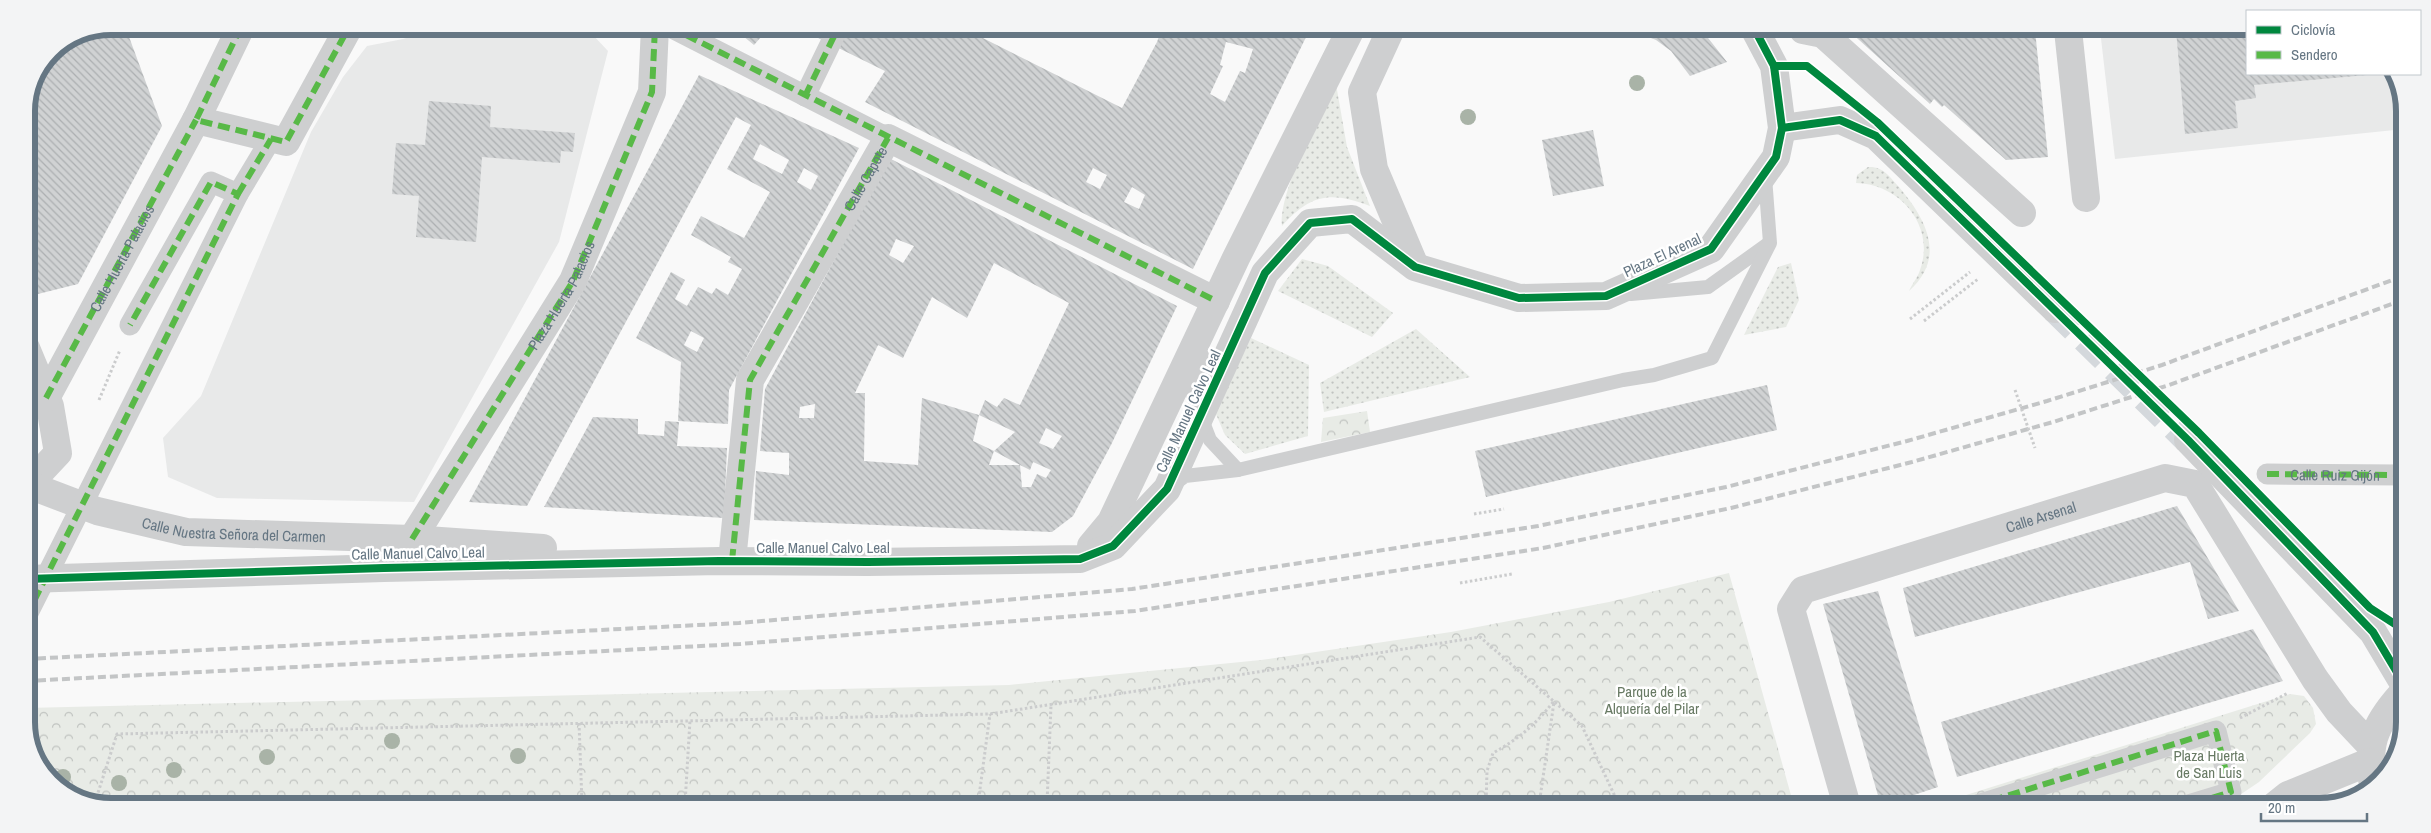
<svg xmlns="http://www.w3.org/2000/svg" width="2431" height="833" font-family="'Archivo Narrow',sans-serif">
  <defs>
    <pattern id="park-crowns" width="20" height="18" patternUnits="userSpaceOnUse" patternTransform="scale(1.25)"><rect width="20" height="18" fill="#e8ebe6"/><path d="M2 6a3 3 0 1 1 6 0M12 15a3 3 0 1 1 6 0" fill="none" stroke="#c0c3c0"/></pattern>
    <pattern id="garden-dots" width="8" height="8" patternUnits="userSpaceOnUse" patternTransform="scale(1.25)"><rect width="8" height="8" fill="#e8ebe6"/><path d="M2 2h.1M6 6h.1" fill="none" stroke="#c0c3c0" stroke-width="1.8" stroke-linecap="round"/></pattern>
    <pattern id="building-back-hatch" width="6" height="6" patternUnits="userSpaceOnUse" patternTransform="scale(1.25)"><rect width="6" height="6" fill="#d0d2d3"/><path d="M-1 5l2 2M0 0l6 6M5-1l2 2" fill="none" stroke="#acafb1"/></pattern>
  </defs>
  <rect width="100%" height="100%" fill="#f9f9f9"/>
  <!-- built -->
  <g fill="#e8e9e9">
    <path d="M 560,27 L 565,35 L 592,34 L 608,51 L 559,242 L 414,502 L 217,498 L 168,477 L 163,438 L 201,396 L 311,132 L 343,77 L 367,46 L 403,39 L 434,29 Z"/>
    <path d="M 2100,30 L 2247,30 L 2247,74 L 2392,74 L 2405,105 L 2404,129 L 2115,159 Z"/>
  </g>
  <!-- park -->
  <g fill="url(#park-crowns)">
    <path d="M 1367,411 L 1370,432 L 1321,442 L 1323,418 Z"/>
    <path d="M 1729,573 L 1794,806 L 84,802 L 44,774 L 26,728 L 26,708 L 1009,685 L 1261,660 L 1451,632 L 1609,602 Z"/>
    <path d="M 2290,694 L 2304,696 L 2313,708 L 2316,724 L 2310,733 L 2259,782 L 2222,807 L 1931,806 Z"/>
  </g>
  <!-- garden -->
  <g fill="url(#garden-dots)">
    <path d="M 1336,84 L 1347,147 L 1370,206 C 1330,191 1311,194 1282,226 C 1279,190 1319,118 1336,84 Z"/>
    <path d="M 1868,167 C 1883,166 1890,177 1899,187 C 1926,219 1947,257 1909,291 C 1912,284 1918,277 1920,270 C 1936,226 1900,184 1856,183 L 1857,175 Z"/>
    <path d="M 1302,259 L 1328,266 L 1393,313 L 1372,337 L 1278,291 Z"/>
    <path d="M 1791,263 L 1799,300 L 1786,327 L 1744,335 L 1778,267 Z"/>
    <path d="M 1416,329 L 1470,377 L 1324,412 L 1320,383 Z"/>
    <path d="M 1251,338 L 1309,365 L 1308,436 L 1245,454 L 1225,435 L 1215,412 Z"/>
  </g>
  <!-- building -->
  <g fill="url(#building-back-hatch)" fill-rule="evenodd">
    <path d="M 111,26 L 125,26 L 162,126 L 78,284 L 38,294 L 26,266 L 26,106 L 51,51 L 79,33 Z"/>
    <path d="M 732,27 L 751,28 L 769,28 L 754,45 Z"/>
    <path d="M 798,28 L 963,28 L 1122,108 L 1157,42 L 1162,28 L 1310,29 L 1193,269 L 865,102 L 885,71 ZM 1226,42 L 1253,49 L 1245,73 L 1240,71 L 1225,102 L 1210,94 L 1223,66 L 1220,65 ZM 1093,168 L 1107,175 L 1100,189 L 1086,182 ZM 1132,187 L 1145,195 L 1139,209 L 1124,202 Z"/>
    <path d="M 1629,29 L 1701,29 L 1727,62 L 1690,76 L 1671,51 L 1656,40 Z"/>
    <path d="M 1848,30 L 1920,30 L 1922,35 L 1938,34 L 1937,30 L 2035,30 L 2048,157 L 2006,160 L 1944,105 L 1942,107 L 1934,99 L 1930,104 Z"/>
    <path d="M 2176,30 L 2247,30 L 2247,74 L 2367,75 L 2254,85 L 2256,98 L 2235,101 L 2238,128 L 2185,134 Z"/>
    <path d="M 699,75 L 859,148 L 729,390 L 728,424 L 678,421 L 681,362 L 636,338 L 671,272 L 685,280 L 675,299 L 687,306 L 698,287 L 712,294 L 716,288 L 728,295 L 742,269 L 728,262 L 731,257 L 691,235 L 701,216 L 744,238 L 770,192 L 727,169 L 751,125 L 736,117 L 527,506 L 469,502 ZM 760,144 L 789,160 L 782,174 L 753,159 ZM 804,168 L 818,176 L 811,190 L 797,182 ZM 691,331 L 704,338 L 697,352 L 684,345 Z"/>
    <path d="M 429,101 L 491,106 L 490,127 L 575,133 L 573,152 L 561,151 L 560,163 L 482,157 L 476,242 L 416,237 L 419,196 L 392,194 L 396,143 L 425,145 Z"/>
    <path d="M 1593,130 L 1604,186 L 1553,196 L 1542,140 Z"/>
    <path d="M 889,158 L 1177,306 L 1111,445 L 1073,516 L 1052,532 L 754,520 L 756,471 L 789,475 L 789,453 L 760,451 L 765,389 ZM 896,239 L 914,246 L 903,263 L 889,255 ZM 994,263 L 1069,303 L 1020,405 L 1004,398 L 997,407 L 985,400 L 979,415 L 1015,432 L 994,451 L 1020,465 L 989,465 L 994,451 L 973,441 L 979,415 L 922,398 L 918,465 L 864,461 L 865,393 L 855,393 L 878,345 L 903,358 L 932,297 L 967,318 ZM 815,404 L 814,418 L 799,418 L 800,407 ZM 1046,428 L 1062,436 L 1053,449 L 1039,443 ZM 1033,462 L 1051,470 L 1046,478 L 1037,474 L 1031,487 L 1022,487 L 1020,465 L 1030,470 Z"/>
    <path d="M 1767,385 L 1777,430 L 1486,497 L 1475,451 Z"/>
    <path d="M 593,417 L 638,419 L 638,434 L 664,436 L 665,421 L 679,422 L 677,446 L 727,448 L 724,518 L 544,507 Z"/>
    <path d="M 2177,506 L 2239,611 L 2208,619 L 2190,562 L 1915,637 L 1903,588 Z"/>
    <path d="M 1878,591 L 1938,787 L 1881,806 L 1823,604 Z"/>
    <path d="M 2253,629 L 2283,681 L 1957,777 L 1941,722 Z"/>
  </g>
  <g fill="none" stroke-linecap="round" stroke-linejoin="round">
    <!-- tertiary-tunnel -->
    <path stroke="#d4d8dc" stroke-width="28" stroke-dasharray="28 14" stroke-linecap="butt" d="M 2055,309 L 2188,440"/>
    <!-- path -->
    <g stroke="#cbcccd" stroke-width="3" stroke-dasharray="2.5 2.5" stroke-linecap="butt">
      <path d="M 1910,319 L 1970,272"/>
      <path d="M 1924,321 L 1978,279"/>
      <path d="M 99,400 L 120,350"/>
      <path d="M 1474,514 L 1504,509"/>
      <path d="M 1460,583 L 1512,574"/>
      <path d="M 2240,718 L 2288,693"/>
      <path d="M 579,723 L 582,803"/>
      <path d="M 95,802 L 117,734 L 990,714 L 1480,637 L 1582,726 L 1619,805"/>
      <path d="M 685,804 L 690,720"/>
      <path d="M 978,804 L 990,714"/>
      <path d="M 1047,804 L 1051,705"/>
      <path d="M 1486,805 L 1487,771 L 1493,753 C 1520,738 1535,725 1554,701"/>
      <path d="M 1539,805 L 1554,702"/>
    </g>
    <!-- service -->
    <g stroke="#cecfd0" stroke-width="14">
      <path d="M 1631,294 L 1708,287 L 1768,244"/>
      <path d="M 1202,355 L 1192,394 L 1210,440 L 1238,470"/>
      <path d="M 1174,484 L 1185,476 L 1238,470 L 1623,380 L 1654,375 L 1712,358 L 1770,243 L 1765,177"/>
    </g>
    <!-- pedestrian -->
    <g stroke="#cecfd0" stroke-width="21">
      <path d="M 670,27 L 888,138"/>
      <path d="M 805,96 L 838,28"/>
      <path d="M 238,194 L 271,139"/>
      <path id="s1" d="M 2267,474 L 2402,475"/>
      <path d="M 1974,806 L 2216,731 L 2231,792 L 2185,806"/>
    </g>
    <!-- minor -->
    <g stroke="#cecfd0" stroke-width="28">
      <path d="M 241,27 L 196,120 L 286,142 L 349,27"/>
      <path d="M 1803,30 L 1823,34 L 2022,213"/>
      <path d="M 2068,30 L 2086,198"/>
      <path d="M 26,348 L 50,406 L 58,453 L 28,485 L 26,489"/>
      <path id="s2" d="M 46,398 L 196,120"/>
      <path id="s3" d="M 412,539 L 573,281 L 652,92 L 655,27"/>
      <path id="s4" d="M 732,561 L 750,380 L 888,138 L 1216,301"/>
      <path id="s5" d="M 1847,806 L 1791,609 L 1803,590 L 2165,478 L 2195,484 L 2315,679 L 2339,712 L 2371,746"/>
    </g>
    <!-- tertiary -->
    <g stroke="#cecfd0" stroke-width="28">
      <path d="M 1391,29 L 1362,92 L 1374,169 L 1415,266"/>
      <path d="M 1782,128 L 1840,120 L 1876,136 L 2055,309"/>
      <path d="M 2188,440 L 2373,632 L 2401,679"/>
      <path id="s6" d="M 26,484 L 97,511 L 186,532 L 412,539 L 543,548"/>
      <path d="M 1091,546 L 1111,522 L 1236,258 L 1351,29"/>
      <path d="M 26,579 L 384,568 L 719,561 L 868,562 L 1080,559 L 1113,546 L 1167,489 L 1265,273 L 1310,223 L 1352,219 L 1415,267 L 1519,298 L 1606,296 L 1711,249 L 1776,157 L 1782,128 L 1774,66 L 1755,30"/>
      <path d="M 2373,787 C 2367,746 2373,726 2401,695"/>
      <path d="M 2273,807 L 2288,795 L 2369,762"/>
    </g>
    <!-- rail -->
    <g stroke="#c3c5c6" stroke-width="4" stroke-dasharray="8 4" stroke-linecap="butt">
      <path d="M 26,659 L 739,623 L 1132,589 L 1538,526 L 1726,487 L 1907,441 L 2047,401 L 2162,365 L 2403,276"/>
      <path d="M 26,681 L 740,644 L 1135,611 L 1543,548 L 1731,508 L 1912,462 L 2053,422 L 2169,385 L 2403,300"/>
    </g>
    <!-- path-bridge -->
    <path stroke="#cbcccd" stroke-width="3" stroke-dasharray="2.5 2.5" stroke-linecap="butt" d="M 2015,390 L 2035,448"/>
    <!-- pedestrian-bridge -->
    <path stroke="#cecfd0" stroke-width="21" d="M 26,617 L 238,194 L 211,182 L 130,325"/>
    <!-- quiet -->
    <g stroke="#58b947" stroke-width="6" stroke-dasharray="12 6" stroke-linecap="butt">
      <path d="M 241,27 L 196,120 L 286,142 L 349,27"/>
      <path d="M 670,27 L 1216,301"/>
      <path d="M 805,96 L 838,28"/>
      <path d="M 238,194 L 271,139"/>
      <path d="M 46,398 L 196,120"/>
      <path d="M 2267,474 L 2402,475"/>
      <path d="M 412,539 L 573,281 L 652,92 L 655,27"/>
      <path d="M 732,561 L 750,380 L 888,138"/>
      <path d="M 26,617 L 238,194 L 211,182 L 130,325"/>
      <path d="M 1974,806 L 2216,731 L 2231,792 L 2185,806"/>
    </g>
    <!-- cycleway casing -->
    <g stroke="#fff" stroke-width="11">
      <g id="cycleway">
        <path d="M 1774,66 L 1807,66 L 1877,122 L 2199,433 L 2370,608 L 2401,628"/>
        <path d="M 1782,128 L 1840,120 L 1876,136 L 2188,440 L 2327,584 L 2373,632 L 2401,679"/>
        <path d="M 26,579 L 384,568 L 719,561 L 868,562 L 1080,559 L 1113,546 L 1167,489 L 1265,273 L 1310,223 L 1352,219 L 1415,267 L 1519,298 L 1606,296 L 1711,249 L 1776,157 L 1782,128 L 1774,66 L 1755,30"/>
      </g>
    </g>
    <!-- cycleway -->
    <use href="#cycleway" stroke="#00873e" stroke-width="8"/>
  </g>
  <!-- trees -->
  <g fill="#a9b3a7">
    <circle cx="1637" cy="83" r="8"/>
    <circle cx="1468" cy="117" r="8"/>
    <circle cx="392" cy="741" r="8"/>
    <circle cx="518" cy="756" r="8"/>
    <circle cx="267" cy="757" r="8"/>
    <circle cx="174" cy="770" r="8"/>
    <circle cx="63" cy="777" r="8"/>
    <circle cx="119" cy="783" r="8"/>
  </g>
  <g text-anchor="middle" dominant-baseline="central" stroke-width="5" stroke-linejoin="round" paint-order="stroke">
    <!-- street labels -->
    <g font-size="15" fill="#657683" stroke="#fff">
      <text stroke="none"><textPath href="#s4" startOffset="414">Calle Capote</textPath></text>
      <text transform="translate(1662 255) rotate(-25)">Plaza El Arenal</text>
      <text stroke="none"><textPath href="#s2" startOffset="159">Calle Huerta Palacios</textPath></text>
      <text stroke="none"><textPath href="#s3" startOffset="286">Plaza Huerta Palacios</textPath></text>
      <text transform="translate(1188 411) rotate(-65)">Calle Manuel Calvo Leal</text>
      <text stroke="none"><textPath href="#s1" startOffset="68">Calle Ruiz Gijón</textPath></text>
      <text stroke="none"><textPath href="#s5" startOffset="476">Calle Arsenal</textPath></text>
      <text stroke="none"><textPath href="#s6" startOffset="215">Calle Nuestra Señora del Carmen</textPath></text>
      <text x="823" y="547">Calle Manuel Calvo Leal</text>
      <text transform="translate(418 553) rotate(-1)">Calle Manuel Calvo Leal</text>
    </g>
    <!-- park labels -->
    <g font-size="15" fill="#687a64" stroke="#fff">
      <text x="1652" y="691">Parque de la<tspan x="1652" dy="17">Alquería del Pilar</tspan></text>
      <text x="2209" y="755">Plaza Huerta<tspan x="2209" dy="17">de San Luis</tspan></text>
    </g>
  </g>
  <!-- crop -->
  <path d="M0 0H2431V833H0ZM111 35H2320A76 76 0 0 1 2396 111V722A76 76 0 0 1 2320 798H111A76 76 0 0 1 35 722V111A76 76 0 0 1 111 35Z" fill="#f3f4f5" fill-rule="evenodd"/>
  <path fill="none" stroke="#657683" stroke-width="6" d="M111 35H2320A76 76 0 0 1 2396 111V722A76 76 0 0 1 2320 798H111A76 76 0 0 1 35 722V111A76 76 0 0 1 111 35Z"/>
  <!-- legend -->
  <rect x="2246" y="10" width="175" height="65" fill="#ffffff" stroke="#c1c8cd"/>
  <rect x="2256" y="26" width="25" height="8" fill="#00873e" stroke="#c1c8cd"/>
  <text x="2291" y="35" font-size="15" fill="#657683">Ciclovía</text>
  <rect x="2256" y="51" width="25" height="8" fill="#58b947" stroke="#c1c8cd"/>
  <text x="2291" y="60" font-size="15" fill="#657683">Sendero</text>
  <!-- scale -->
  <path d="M2261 813v8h106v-8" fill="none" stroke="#657683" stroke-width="2.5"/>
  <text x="2268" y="813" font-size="15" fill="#657683" stroke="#ffffff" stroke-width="4" paint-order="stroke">20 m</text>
</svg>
